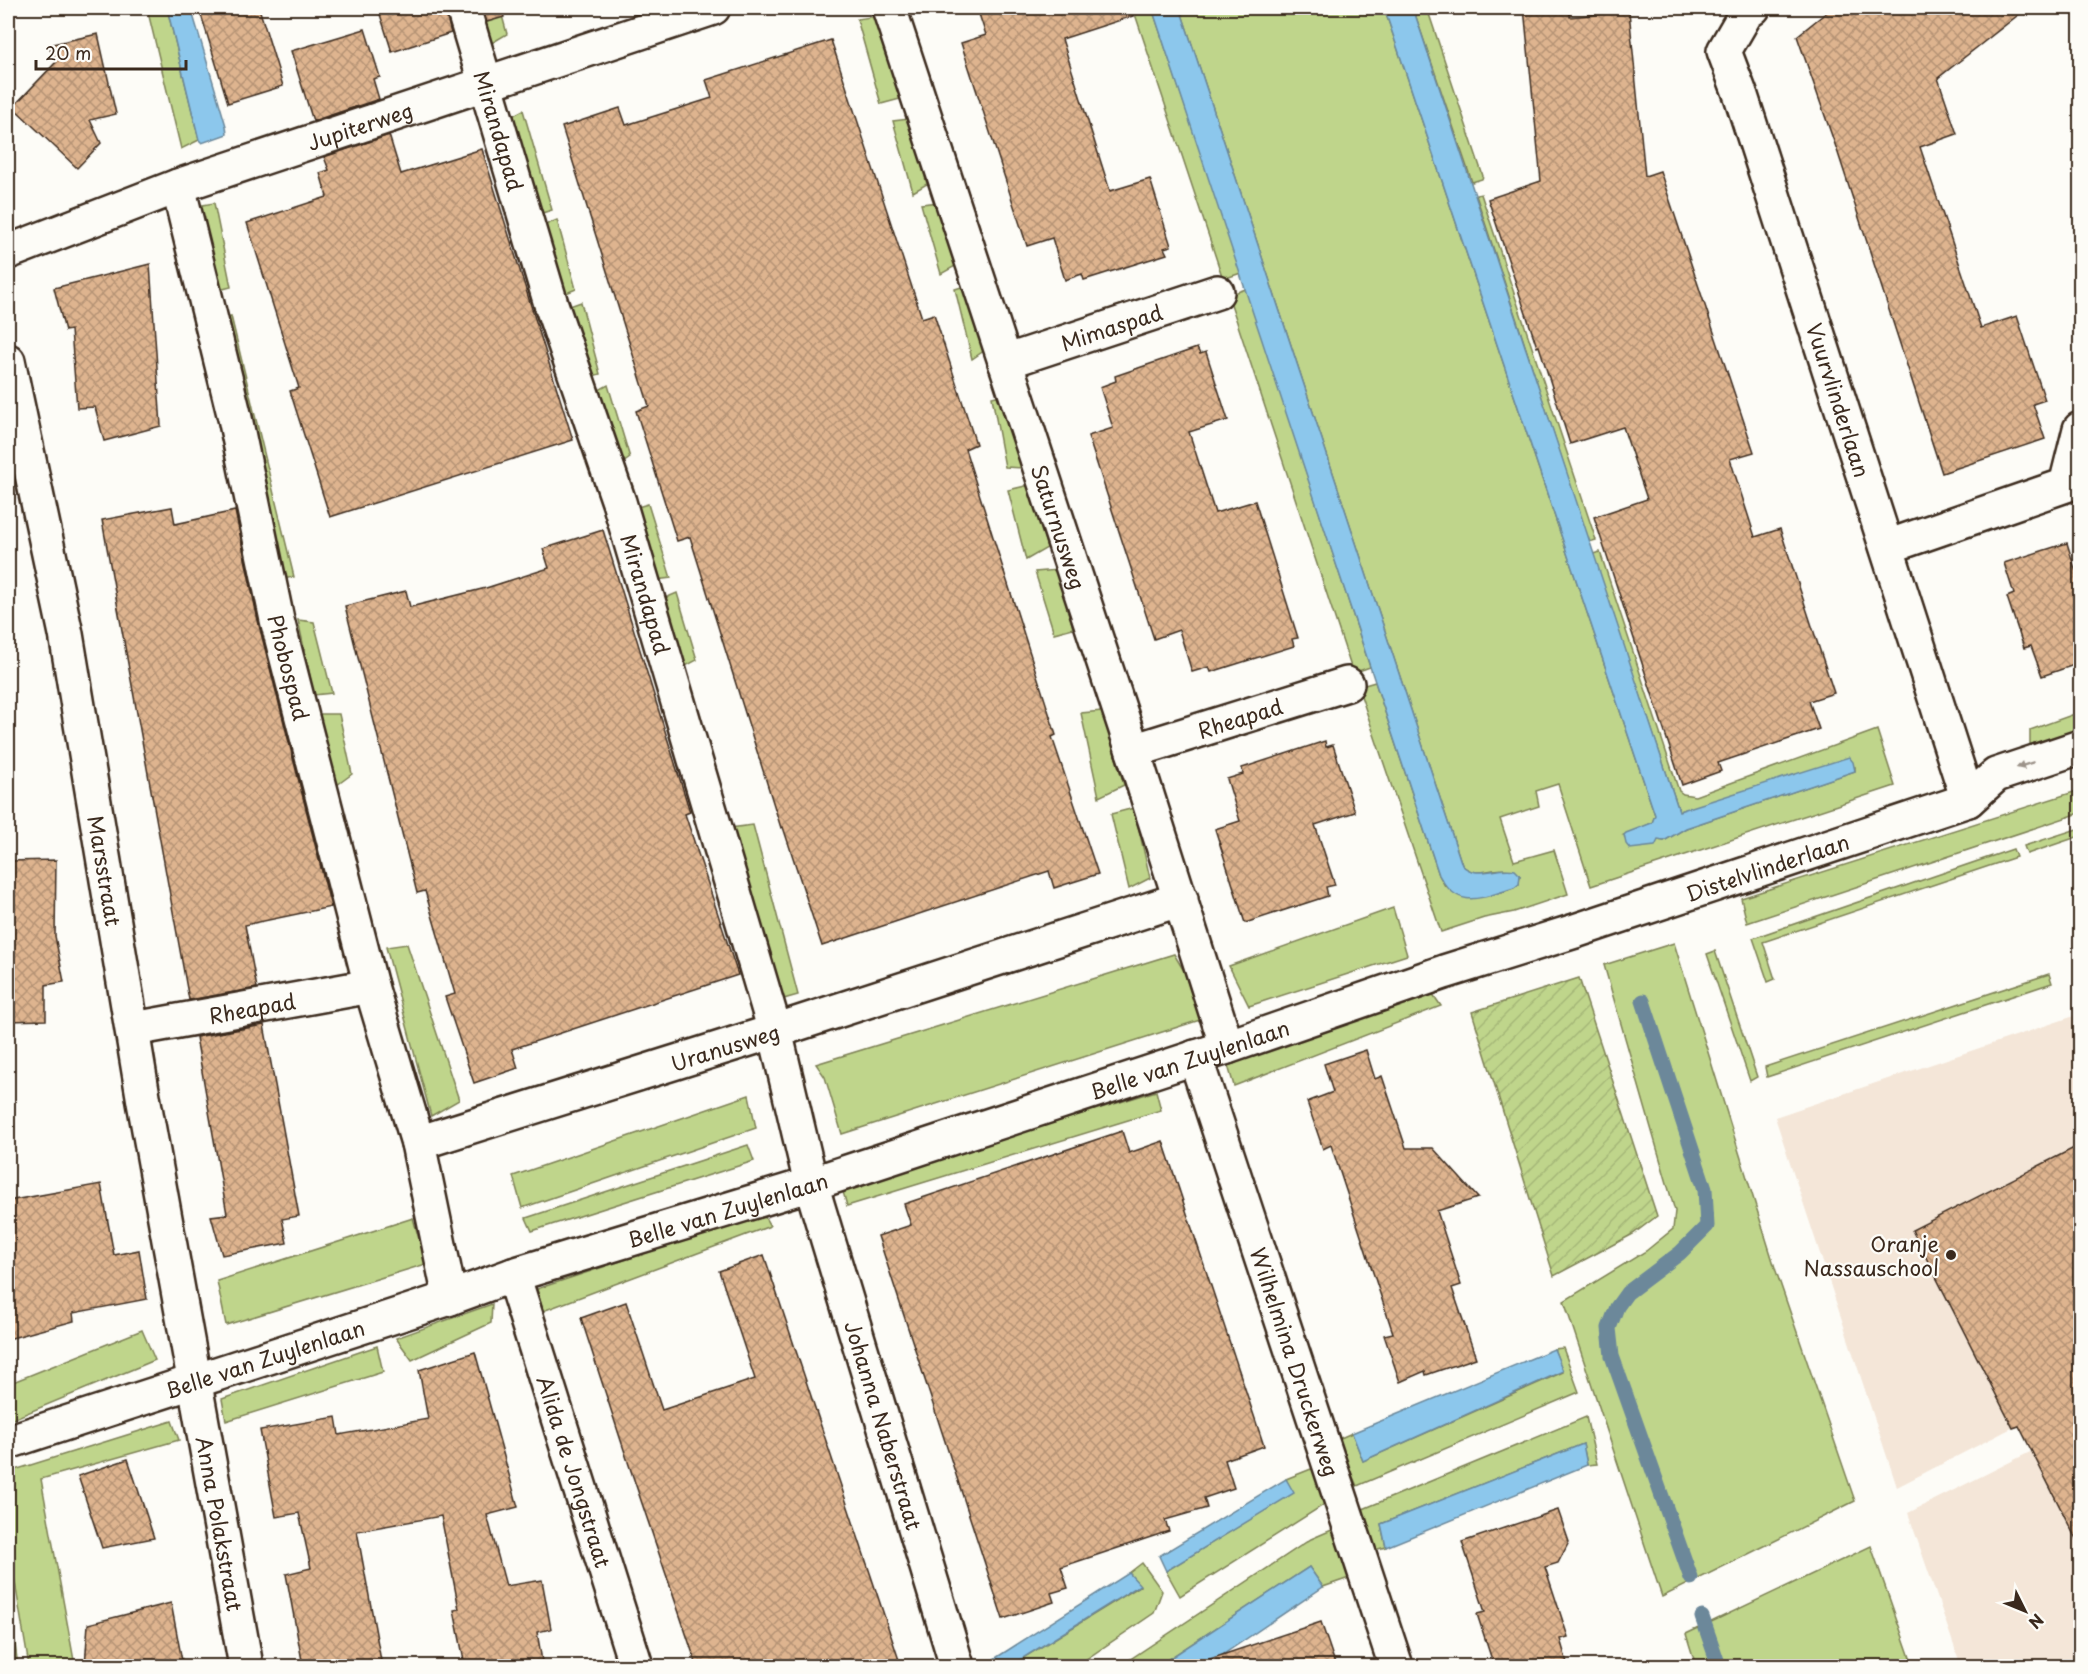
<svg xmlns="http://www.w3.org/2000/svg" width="2088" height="1674" font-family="'Playpen Sans',sans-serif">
  <defs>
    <pattern id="garden-furrows" width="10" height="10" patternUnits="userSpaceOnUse" patternTransform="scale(1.5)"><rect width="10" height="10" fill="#bfd58b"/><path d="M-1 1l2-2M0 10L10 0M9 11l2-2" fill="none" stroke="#a5b778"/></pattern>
    <pattern id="building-cross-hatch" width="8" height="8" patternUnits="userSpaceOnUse" patternTransform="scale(1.5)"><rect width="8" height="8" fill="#deb48f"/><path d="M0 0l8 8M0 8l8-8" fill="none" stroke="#b59374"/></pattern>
  </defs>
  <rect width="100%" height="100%" fill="#fdfcf7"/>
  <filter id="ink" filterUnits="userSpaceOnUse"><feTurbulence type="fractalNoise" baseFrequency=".0167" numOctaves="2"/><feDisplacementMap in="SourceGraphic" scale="12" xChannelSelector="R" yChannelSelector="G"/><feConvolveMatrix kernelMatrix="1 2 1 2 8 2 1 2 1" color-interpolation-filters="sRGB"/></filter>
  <g filter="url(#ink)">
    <!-- built -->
    <g fill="#f4e6d8">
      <path d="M 2080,1014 L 2080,1393 L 1897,1487 L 1775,1117 Z"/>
      <path d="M 2080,1427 L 2080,1666 L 1961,1666 L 1908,1513 Z"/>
    </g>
    <!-- green -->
    <g fill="#bfd58b" stroke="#7d8054" stroke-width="1.5">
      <path d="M 147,8 L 167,8 L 199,140 L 181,149 Z"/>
      <path d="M 480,8 L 500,8 L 507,34 L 490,44 Z"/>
      <path d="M 1133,8 L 1152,8 L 1241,273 L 1223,279 Z"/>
      <path d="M 1180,8 L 1384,8 L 1655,815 L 1652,823 L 1624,835 L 1664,841 L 1686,828 L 1855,771 L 1855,767 L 1679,811 L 1593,554 L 1600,552 L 1679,791 L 1683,794 L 1695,796 L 1877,730 L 1895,786 L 1591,886 L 1558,784 L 1536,791 L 1539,806 L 1500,819 L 1514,861 L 1554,850 L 1568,894 L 1514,912 L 1484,918 L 1441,932 L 1358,687 L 1375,682 L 1439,875 L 1445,886 C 1469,890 1498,901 1519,884 L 1520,875 C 1497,859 1479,883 1462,865 Z"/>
      <path d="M 1413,8 L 1427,8 L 1483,176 L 1482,179 L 1472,182 Z"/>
      <path d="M 877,16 L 900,99 L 881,104 L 857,19 Z"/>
      <path d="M 523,110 L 552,210 L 539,214 L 508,118 Z"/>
      <path d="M 909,119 L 927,184 L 913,192 L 893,121 Z"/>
      <path d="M 1481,194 L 1596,540 L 1589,542 L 1476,195 Z"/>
      <path d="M 940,202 L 959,264 L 941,274 L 921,204 Z"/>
      <path d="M 214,203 L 231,287 L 219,290 L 196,206 Z"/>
      <path d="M 557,220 L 576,289 L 564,294 L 545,225 Z"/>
      <path d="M 968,285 L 988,348 L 972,359 L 955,289 Z"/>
      <path d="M 1246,289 L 1370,667 L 1353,673 L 1228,295 Z"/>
      <path d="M 581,302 L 600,374 L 589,377 L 567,307 Z"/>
      <path d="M 231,316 L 294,577 L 283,579 L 216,319 Z"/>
      <path d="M 608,385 L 630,458 L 620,465 L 597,391 Z"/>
      <path d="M 1004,394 L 1023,468 L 1005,467 L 992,397 Z"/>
      <path d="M 1030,485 L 1047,548 L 1026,560 L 1008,490 Z"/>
      <path d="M 648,504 L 671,578 L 656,580 L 634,508 Z"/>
      <path d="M 1058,570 L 1073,628 L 1054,633 L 1035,572 Z"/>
      <path d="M 677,593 L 697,660 L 684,667 L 663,599 Z"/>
      <path d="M 298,620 L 314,622 L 332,693 L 314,695 Z"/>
      <path d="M 1102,711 L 1124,785 L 1099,797 L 1081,713 Z"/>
      <path d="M 2080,712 L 2080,736 L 2030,754 L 2030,730 Z"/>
      <path d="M 319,714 L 339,714 L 352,774 L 337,785 Z"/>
      <path d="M 2080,790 L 2080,813 L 1747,923 L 1741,898 Z"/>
      <path d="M 1134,808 L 1150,878 L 1129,889 L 1111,814 Z"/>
      <path d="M 753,825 L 798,995 L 780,1000 L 730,828 Z"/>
      <path d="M 2080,828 L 2080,836 L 2027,854 L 2024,846 Z"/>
      <path d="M 2013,849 L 2016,857 L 1763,942 L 1775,979 L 1768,982 L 1753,938 Z"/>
      <path d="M 1393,908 L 1407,955 L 1249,1006 L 1229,966 Z"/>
      <path d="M 1674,943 L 1776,1271 L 1855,1501 L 1662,1597 L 1564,1301 L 1646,1251 L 1673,1229 L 1675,1211 L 1604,965 Z"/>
      <path d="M 407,944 L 459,1100 L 431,1116 L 386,947 Z"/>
      <path d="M 1715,951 L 1757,1077 L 1750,1081 L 1707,954 Z"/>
      <path d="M 1174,954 L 1184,971 L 1200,1020 L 842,1134 L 825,1077 L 816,1064 Z"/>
      <path d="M 2049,974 L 2052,983 L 1767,1077 L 1765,1067 Z"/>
      <path d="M 1430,990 L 1441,1006 L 1234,1086 L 1227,1062 Z"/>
      <path d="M 1156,1091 L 1161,1110 L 847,1206 L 842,1188 Z"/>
      <path d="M 749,1095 L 756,1128 L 522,1208 L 513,1176 Z"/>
      <path d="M 748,1145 L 754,1161 L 532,1231 L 526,1218 Z"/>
      <path d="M 763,1214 L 770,1226 L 543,1311 L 537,1289 Z"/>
      <path d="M 413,1218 L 426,1264 L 226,1325 L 217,1281 Z"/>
      <path d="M 492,1304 L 491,1323 L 412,1360 L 396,1338 Z"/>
      <path d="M 142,1330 L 155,1360 L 8,1421 L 8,1384 Z"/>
      <path d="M 377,1346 L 383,1372 L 226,1421 L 222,1399 Z"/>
      <path d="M 1563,1348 L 1579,1392 L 1357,1486 L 1336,1440 L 1352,1433 L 1363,1461 L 1563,1372 L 1554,1349 Z"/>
      <path d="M 1586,1417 L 1597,1464 L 1587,1465 L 1583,1444 L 1381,1524 L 1386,1547 L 1374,1550 L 1363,1509 Z"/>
      <path d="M 172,1421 L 179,1440 L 41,1479 L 75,1666 L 29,1666 L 8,1541 L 8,1472 Z"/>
      <path d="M 1316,1467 L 1325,1504 L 1180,1596 L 1166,1571 L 1293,1493 L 1286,1479 Z"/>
      <path d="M 1334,1529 L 1352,1577 L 1323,1587 L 1309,1567 L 1158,1666 L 1120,1666 L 1311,1539 Z"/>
      <path d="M 1871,1546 L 1913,1666 L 1696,1666 L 1686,1634 Z"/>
      <path d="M 1142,1563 L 1162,1591 L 1154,1613 L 1076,1666 L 1010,1666 L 1140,1586 L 1129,1573 Z"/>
      <path d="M 8,1594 L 18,1666 L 8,1666 Z"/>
    </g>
    <!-- garden -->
    <path fill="url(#garden-furrows)" stroke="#7d8054" stroke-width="1.5" d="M 1579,978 L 1657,1216 L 1633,1234 L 1554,1276 L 1472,1012 Z"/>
    <!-- water -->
    <g fill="#8cc7ec" stroke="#6c889a" stroke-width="1.5">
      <path d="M 167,8 L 191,8 L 226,126 L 227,134 L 202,143 L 199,140 Z"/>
      <path d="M 1152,8 L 1180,8 L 1462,865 C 1476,880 1497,866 1515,870 L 1520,875 L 1519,884 L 1514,888 C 1482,897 1459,912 1439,875 Z"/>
      <path d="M 1384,8 L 1413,8 L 1679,811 L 1849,757 L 1853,762 L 1855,771 L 1686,828 L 1664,841 L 1658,840 L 1655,846 L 1630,849 L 1626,844 L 1624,835 L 1626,833 L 1652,823 L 1655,815 Z"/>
      <path d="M 1554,1349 L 1563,1371 L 1363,1461 L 1352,1433 Z"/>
      <path d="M 1583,1444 L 1587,1465 L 1386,1547 L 1381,1524 Z"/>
      <path d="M 1286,1479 L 1294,1493 L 1166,1571 L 1159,1556 Z"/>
      <path d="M 1309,1567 L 1323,1587 L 1206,1666 L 1158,1666 Z"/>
      <path d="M 1129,1573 L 1140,1585 L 1010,1666 L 983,1666 Z"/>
    </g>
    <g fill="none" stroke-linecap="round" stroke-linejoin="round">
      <!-- stream -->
      <g stroke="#6c889a" stroke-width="15">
        <path d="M 1643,1001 L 1705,1189 L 1707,1226 L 1680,1253 L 1627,1293 L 1617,1307 L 1609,1328 L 1612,1356 L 1691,1578"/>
        <path d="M 1702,1617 L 1719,1666"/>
      </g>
    </g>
    <!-- building -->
    <g fill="url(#building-cross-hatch)" stroke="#3b2a1e" stroke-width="1.5">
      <path d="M 199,8 L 259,8 L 283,86 L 228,103 Z"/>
      <path d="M 378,8 L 445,8 L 451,33 L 392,52 Z"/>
      <path d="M 482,8 L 502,8 L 504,17 L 487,22 Z"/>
      <path d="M 977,8 L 1132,8 L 1133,16 L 1062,39 L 1110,191 L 1150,179 L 1171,246 L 1164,248 L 1167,254 L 1084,280 L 1082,274 L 1065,280 L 1052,238 L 1027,246 L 961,43 L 986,35 Z"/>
      <path d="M 1524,8 L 1569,8 L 1570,17 L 1629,11 L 1645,176 L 1660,171 L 1754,452 L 1730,459 L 1755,537 L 1780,529 L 1834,693 L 1809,701 L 1819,729 L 1718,763 L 1721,771 L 1682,785 L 1594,517 L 1647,499 L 1623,427 L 1570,444 L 1539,346 L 1537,347 L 1488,199 L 1541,181 Z"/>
      <path d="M 1832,8 L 2027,8 L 1938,78 L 1957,134 L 1920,147 L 1981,328 L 2017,316 L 2045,400 L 2033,404 L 2045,439 L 1942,473 L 1838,153 L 1797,36 Z"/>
      <path d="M 365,29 L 380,77 L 373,79 L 379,99 L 313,121 L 291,51 Z"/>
      <path d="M 98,34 L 116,114 L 90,120 L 101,143 L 77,168 L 13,107 L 56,62 L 48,45 Z"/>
      <path d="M 831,40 L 922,318 L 934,314 L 976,444 L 965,449 L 1056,735 L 1052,737 L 1098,874 L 1054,888 L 1049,871 L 822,946 L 783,827 L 781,828 L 690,537 L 677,541 L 636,411 L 649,406 L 562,127 L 620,108 L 626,125 L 712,98 L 706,80 Z"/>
      <path d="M 389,135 L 401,174 L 482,149 L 573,440 L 330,517 L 290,391 L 299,388 L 247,223 L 327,197 L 320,173 L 329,170 L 324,157 Z"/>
      <path d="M 150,264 L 161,426 L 104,441 L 95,407 L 77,408 L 71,330 L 65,331 L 54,288 Z"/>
      <path d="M 1197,348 L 1200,354 L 1206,352 L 1228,420 L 1189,432 L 1215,513 L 1255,501 L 1298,638 L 1292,639 L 1294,646 L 1211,672 L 1209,667 L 1192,672 L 1179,630 L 1154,639 L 1088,436 L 1113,428 L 1100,387 L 1116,381 L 1115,376 Z"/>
      <path d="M 172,507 L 175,524 L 235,511 L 259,625 L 331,907 L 245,925 L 257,988 L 189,1000 L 102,520 Z"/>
      <path d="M 603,530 L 690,812 L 685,814 L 738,975 L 512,1049 L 518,1068 L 474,1083 L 445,997 L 455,994 L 425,891 L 417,893 L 345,606 L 406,591 L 410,607 L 486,588 L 549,568 L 543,549 Z"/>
      <path d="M 2067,543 L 2080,585 L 2080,663 L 2042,676 L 2031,646 L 2024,648 L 2007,597 L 2014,594 L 2004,563 Z"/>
      <path d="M 1325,741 L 1326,747 L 1333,745 L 1355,812 L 1315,825 L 1335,885 L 1326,887 L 1328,896 L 1245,923 L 1215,829 L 1240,821 L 1227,779 L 1243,774 L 1242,768 Z"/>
      <path d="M 56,860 L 55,936 L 64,982 L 46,985 L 46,1020 L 8,1021 L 8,861 Z"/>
      <path d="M 264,1025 L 299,1216 L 282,1219 L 287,1243 L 222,1255 L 211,1216 L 227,1214 L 196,1037 Z"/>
      <path d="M 1366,1050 L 1375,1079 L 1382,1076 L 1406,1148 L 1433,1148 L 1478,1198 L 1437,1211 L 1461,1285 L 1452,1288 L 1476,1358 L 1426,1375 L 1425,1371 L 1400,1382 L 1384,1335 L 1393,1333 L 1331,1145 L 1323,1149 L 1307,1102 L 1333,1092 L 1324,1064 Z"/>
      <path d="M 1122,1131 L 1129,1153 L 1163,1141 L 1264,1446 L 1225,1460 L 1234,1488 L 1204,1498 L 1207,1508 L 1165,1520 L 1169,1531 L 1061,1567 L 1068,1588 L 1051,1593 L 1054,1602 L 1003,1619 L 878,1236 L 911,1225 L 904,1204 Z"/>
      <path d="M 2080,1145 L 2080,1547 L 2019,1426 L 2013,1428 L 1912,1230 Z"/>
      <path d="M 101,1184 L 114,1255 L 139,1250 L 147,1299 L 73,1313 L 74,1321 L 8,1339 L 8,1201 Z"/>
      <path d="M 764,1255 L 901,1666 L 697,1666 L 626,1456 L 581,1318 L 626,1302 L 662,1410 L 755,1379 L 719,1271 Z"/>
      <path d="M 475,1352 L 518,1507 L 487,1515 L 506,1586 L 542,1580 L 551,1629 L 537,1632 L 542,1661 L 514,1666 L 465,1666 L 454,1610 L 459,1609 L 441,1516 L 357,1531 L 382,1666 L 303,1666 L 286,1574 L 311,1568 L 299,1513 L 276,1517 L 260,1430 L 336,1417 L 339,1435 L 428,1419 L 419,1370 Z"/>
      <path d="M 128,1459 L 154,1538 L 102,1548 L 78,1476 Z"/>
      <path d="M 1558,1510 L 1569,1542 L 1558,1563 L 1545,1567 L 1568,1637 L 1560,1639 L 1568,1666 L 1494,1666 L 1477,1614 L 1485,1612 L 1462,1542 Z"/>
      <path d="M 171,1603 L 183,1666 L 85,1666 L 88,1624 Z"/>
      <path d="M 1321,1622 L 1336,1666 L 1211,1666 L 1210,1659 Z"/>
    </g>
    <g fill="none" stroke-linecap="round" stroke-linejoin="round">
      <!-- minor casing -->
      <g stroke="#3b2a1e" stroke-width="38">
        <g id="minor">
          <path id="s1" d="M 463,8 L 551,304 L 619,502 L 775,1031 L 811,1184 L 957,1666"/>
          <path id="s2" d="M 889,8 L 1133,751 L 1227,1047"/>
          <path id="s3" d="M 1753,8 L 1746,13 L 1724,51 L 1741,96 L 1968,800"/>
          <path id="s4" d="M 178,186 L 235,418 L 277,620 L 371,986 L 418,1143"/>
          <path id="s5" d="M 8,252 L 178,186 L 713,8"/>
          <path id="s6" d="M 8,361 L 66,634 L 144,1102 L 246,1666"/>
          <path id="s7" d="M 1005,362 L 1217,292"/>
          <path d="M 1887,547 L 2066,485 L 2080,429"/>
          <path id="s8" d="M 1133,751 L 1347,684"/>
          <path id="s9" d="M 134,1029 L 371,986"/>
          <path id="s10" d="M 1195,1057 L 1396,1666"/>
          <path id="s11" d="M 513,1275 L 636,1666"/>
          <path id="s12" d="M 450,1298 L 418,1143 L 775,1031 L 1181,899"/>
          <path id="s13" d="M 8,1442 L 450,1298 L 513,1275 L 811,1184 L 1227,1047 L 1444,972 L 1575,931 L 1968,800 L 1996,775 L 2080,747"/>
        </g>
      </g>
      <!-- minor -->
      <use href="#minor" stroke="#fdfcf7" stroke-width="33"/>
    </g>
    <!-- one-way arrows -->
    <defs><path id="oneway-solid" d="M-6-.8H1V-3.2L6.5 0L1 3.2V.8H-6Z" transform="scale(1.5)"/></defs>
    <use fill="#9c938a" href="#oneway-solid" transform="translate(2025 765) rotate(162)"/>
  </g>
  <!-- markers -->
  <circle fill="#3b2a1e" stroke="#fdfcf7" stroke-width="2" cx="1951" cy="1255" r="6"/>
  <g text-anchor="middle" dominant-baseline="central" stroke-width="4.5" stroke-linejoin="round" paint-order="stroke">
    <!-- street labels -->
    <g font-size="21" fill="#3b2a1e" stroke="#fdfcf7">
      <text stroke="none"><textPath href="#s5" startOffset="374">Jupiterweg</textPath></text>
      <text stroke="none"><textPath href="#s1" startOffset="128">Mirandapad</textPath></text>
      <text stroke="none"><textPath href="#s7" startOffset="112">Mimaspad</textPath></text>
      <text stroke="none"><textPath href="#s3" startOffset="420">Vuurvlinderlaan</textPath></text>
      <text stroke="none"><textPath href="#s2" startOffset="546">Saturnusweg</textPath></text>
      <text stroke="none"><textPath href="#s1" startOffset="614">Mirandapad</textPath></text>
      <text stroke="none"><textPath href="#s4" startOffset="494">Phobospad</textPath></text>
      <text stroke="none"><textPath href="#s8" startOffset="112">Rheapad</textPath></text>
      <text stroke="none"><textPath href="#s13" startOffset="1851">Distelvlinderlaan</textPath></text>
      <text stroke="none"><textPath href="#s6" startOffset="519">Marsstraat</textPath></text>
      <text stroke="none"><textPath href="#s9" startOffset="120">Rheapad</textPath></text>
      <text stroke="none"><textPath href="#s12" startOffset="480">Uranusweg</textPath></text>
      <text stroke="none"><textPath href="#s13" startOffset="1242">Belle van Zuylenlaan</textPath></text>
      <text stroke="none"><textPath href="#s13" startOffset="756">Belle van Zuylenlaan</textPath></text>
      <text stroke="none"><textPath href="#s13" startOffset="270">Belle van Zuylenlaan</textPath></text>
      <text stroke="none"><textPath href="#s10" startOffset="321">Wilhelmina Druckerweg</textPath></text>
      <text stroke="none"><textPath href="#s1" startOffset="1479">Johanna Naberstraat</textPath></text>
      <text stroke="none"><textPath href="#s11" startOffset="206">Alida de Jongstraat</textPath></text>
      <text stroke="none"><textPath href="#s6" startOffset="1182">Anna Polakstraat</textPath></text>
    </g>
    <!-- poi labels -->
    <g font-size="21" fill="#3b2a1e" stroke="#fdfcf7" text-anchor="end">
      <text x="1939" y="1243">Oranje<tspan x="1939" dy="24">Nassauschool</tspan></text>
    </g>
  </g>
  <!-- margin -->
  <rect width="2088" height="1674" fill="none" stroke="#fdfcf7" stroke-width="30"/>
  <rect x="15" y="15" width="2058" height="1644" fill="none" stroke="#3b2a1e" stroke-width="2" filter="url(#ink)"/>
  <!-- north arrow -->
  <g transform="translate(2025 1611) rotate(133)" stroke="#fdfcf7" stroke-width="4.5" paint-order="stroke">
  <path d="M0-4.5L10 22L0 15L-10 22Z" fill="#3b2a1e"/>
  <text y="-9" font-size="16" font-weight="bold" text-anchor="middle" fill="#3b2a1e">N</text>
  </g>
  <!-- scale -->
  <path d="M36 60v9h150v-9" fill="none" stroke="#3b2a1e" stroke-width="3"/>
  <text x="45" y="60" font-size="18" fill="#3b2a1e" stroke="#fdfcf7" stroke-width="4.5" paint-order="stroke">20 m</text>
</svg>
